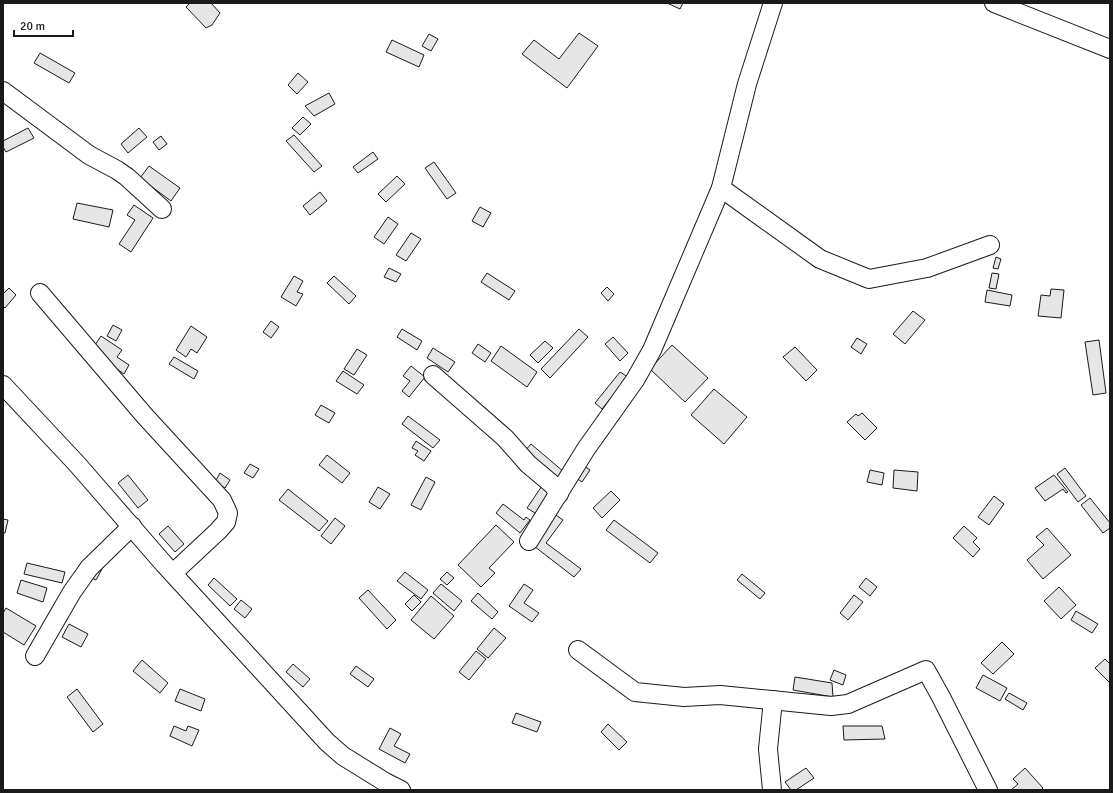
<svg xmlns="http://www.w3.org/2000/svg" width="1113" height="793" font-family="Signika,sans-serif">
  <rect width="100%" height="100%" fill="#fff"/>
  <!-- building -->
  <g fill="#e6e6e6" stroke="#1a1a1a">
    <path d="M 190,3 L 211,3 L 220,13 L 212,25 L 206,28 L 186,7 Z"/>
    <path d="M 667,3 L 683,3 L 680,9 Z"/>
    <path d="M 579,33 L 598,46 L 567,88 L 522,54 L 534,40 L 559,59 Z"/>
    <path d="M 429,34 L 438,39 L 431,51 L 422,46 Z"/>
    <path d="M 392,40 L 424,55 L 419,67 L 386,52 Z"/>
    <path d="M 40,53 L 75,73 L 69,83 L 34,63 Z"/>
    <path d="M 298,73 L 308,82 L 297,94 L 288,85 Z"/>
    <path d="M 329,93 L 335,104 L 314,116 L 305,106 Z"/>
    <path d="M 303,117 L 311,124 L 300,135 L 292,128 Z"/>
    <path d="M 28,128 L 34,138 L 6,152 L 3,147 L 3,141 Z"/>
    <path d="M 139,128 L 147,137 L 128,153 L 121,144 Z"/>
    <path d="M 294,135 L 322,166 L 314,172 L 286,141 Z"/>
    <path d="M 161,136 L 167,144 L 159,150 L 153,142 Z"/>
    <path d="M 373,152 L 378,159 L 358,173 L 353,167 Z"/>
    <path d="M 434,162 L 456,193 L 447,199 L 425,168 Z"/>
    <path d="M 149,166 L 180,188 L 171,201 L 140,178 Z"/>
    <path d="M 397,176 L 405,184 L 386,202 L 378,194 Z"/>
    <path d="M 320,192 L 327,201 L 310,215 L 303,206 Z"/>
    <path d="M 77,203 L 113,210 L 109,227 L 73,219 Z"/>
    <path d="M 134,205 L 153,218 L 131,252 L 119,244 L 135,220 L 127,215 Z"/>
    <path d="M 480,207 L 491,213 L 483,227 L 472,221 Z"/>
    <path d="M 388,217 L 398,224 L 384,244 L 374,237 Z"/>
    <path d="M 411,233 L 421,239 L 406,261 L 396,255 Z"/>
    <path d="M 996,257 L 1001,259 L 998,269 L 993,268 Z"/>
    <path d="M 389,268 L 401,274 L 396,282 L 384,277 Z"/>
    <path d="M 487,273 L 515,291 L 509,300 L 481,282 Z"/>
    <path d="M 992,273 L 999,274 L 996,289 L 989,288 Z"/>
    <path d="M 294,276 L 303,281 L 297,292 L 303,294 L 296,306 L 281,297 Z"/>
    <path d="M 334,276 L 356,296 L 349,304 L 327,283 Z"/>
    <path d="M 607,287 L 614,294 L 608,301 L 601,293 Z"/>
    <path d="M 9,288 L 16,295 L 5,308 L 3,306 L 3,294 Z"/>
    <path d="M 1051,289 L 1064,290 L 1061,318 L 1038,316 L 1041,295 L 1050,296 Z"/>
    <path d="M 987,290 L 1012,295 L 1010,306 L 985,302 Z"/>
    <path d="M 913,311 L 925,320 L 905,344 L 893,334 Z"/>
    <path d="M 271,321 L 279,327 L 271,338 L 263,332 Z"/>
    <path d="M 113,325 L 122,330 L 116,341 L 107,336 Z"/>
    <path d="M 191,326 L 207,337 L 197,353 L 191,349 L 186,357 L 176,350 Z"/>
    <path d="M 402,329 L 422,341 L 417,350 L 397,337 Z"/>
    <path d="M 579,329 L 588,337 L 550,378 L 541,369 Z"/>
    <path d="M 101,336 L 122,350 L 117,357 L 129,365 L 124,374 L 91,351 Z"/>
    <path d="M 613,337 L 628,353 L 620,361 L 605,344 Z"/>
    <path d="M 857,338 L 867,344 L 861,354 L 851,347 Z"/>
    <path d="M 1099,340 L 1106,393 L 1093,395 L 1085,342 Z"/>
    <path d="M 545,341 L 553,348 L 538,363 L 530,355 Z"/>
    <path d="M 478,344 L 491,353 L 485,362 L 472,353 Z"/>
    <path d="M 672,345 L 708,378 L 685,402 L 650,369 Z"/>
    <path d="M 501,346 L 537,372 L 527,387 L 491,361 Z"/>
    <path d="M 795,347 L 817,370 L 806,381 L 783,357 Z"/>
    <path d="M 433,348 L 455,362 L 448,372 L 427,358 Z"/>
    <path d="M 357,349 L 367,355 L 354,375 L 344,369 Z"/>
    <path d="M 174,357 L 198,371 L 194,379 L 169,364 Z"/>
    <path d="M 411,366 L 425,377 L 409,397 L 402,391 L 410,381 L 403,376 Z"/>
    <path d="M 343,371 L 364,385 L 357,394 L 336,381 Z"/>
    <path d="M 620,372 L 628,377 L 602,409 L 595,403 Z"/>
    <path d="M 714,389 L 747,417 L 724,444 L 691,415 Z"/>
    <path d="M 321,405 L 335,413 L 329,423 L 315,415 Z"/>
    <path d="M 862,413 L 877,428 L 865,440 L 847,422 L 856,414 L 858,416 Z"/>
    <path d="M 408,416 L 440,440 L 433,448 L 402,424 Z"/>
    <path d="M 416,441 L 431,451 L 424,461 L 415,455 L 418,451 L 412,448 Z"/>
    <path d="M 531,444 L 564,472 L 556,481 L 523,453 Z"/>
    <path d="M 327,455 L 350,473 L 342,483 L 319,465 Z"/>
    <path d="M 250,464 L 259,469 L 253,478 L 244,473 Z"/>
    <path d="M 581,464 L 590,470 L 582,482 L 573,476 Z"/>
    <path d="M 1065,468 L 1086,496 L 1078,502 L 1057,474 Z"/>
    <path d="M 870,470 L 884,473 L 882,485 L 867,482 Z"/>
    <path d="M 894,470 L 918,472 L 917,491 L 893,488 Z"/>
    <path d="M 220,473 L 230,480 L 225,488 L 215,482 Z"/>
    <path d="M 128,475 L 148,500 L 138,508 L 118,483 Z"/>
    <path d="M 1054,475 L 1068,492 L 1066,493 L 1063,489 L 1045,501 L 1035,488 Z"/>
    <path d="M 426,477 L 435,482 L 421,510 L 411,505 Z"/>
    <path d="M 544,483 L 554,490 L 538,515 L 527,508 Z"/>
    <path d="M 378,487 L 390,494 L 380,509 L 369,502 Z"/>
    <path d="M 288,489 L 328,521 L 319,531 L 279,500 Z"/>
    <path d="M 611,491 L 620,500 L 602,518 L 593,508 Z"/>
    <path d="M 994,496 L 1004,504 L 989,525 L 978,517 Z"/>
    <path d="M 1090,498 L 1110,523 L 1110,528 L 1103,533 L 1081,505 Z"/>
    <path d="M 503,504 L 524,520 L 526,517 L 530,520 L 520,533 L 496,513 Z"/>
    <path d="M 553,513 L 563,520 L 546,543 L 581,569 L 574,577 L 530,543 Z"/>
    <path d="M 335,518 L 345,526 L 331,544 L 321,536 Z"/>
    <path d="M 3,519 L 8,520 L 5,533 L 3,533 Z"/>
    <path d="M 614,520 L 658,553 L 650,563 L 606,530 Z"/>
    <path d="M 496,525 L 514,542 L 489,568 L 495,573 L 481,587 L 458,565 Z"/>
    <path d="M 168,526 L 184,544 L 175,552 L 159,534 Z"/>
    <path d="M 964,526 L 977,538 L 973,542 L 980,549 L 973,557 L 953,538 Z"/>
    <path d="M 1047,528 L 1071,555 L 1043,579 L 1027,560 L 1044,545 L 1036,537 Z"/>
    <path d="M 27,563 L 65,572 L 62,583 L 24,574 Z"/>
    <path d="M 95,565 L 102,569 L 96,580 L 88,576 Z"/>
    <path d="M 405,572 L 428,590 L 421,599 L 397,581 Z"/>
    <path d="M 447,572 L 454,578 L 447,585 L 440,579 Z"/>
    <path d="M 742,574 L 765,593 L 760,599 L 737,580 Z"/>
    <path d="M 214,578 L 237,599 L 230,606 L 208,585 Z"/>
    <path d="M 866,578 L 877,587 L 870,596 L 859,587 Z"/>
    <path d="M 21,580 L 47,588 L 43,602 L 17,593 Z"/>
    <path d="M 441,584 L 462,601 L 454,611 L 433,593 Z"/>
    <path d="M 524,584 L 533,590 L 524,603 L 539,613 L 532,622 L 509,606 Z"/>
    <path d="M 1059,587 L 1076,605 L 1061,619 L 1044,601 Z"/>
    <path d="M 368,590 L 396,620 L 387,629 L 359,598 Z"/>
    <path d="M 478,593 L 498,612 L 492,619 L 471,601 Z"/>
    <path d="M 414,595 L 421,602 L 412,611 L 405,604 Z"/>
    <path d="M 854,595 L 863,602 L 848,620 L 840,613 Z"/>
    <path d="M 431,596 L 454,616 L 434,639 L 411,620 Z"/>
    <path d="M 241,600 L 252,609 L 245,618 L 234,609 Z"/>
    <path d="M 6,608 L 36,626 L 24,645 L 3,632 L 3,613 Z"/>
    <path d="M 1076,611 L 1098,624 L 1092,633 L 1071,620 Z"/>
    <path d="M 69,624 L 88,634 L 81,647 L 62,637 Z"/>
    <path d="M 494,628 L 506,638 L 488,658 L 477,649 Z"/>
    <path d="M 1002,642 L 1014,654 L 993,674 L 981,663 Z"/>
    <path d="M 476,651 L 486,659 L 469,680 L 459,672 Z"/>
    <path d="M 1105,659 L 1110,664 L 1110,683 L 1095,668 Z"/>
    <path d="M 142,660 L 168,683 L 160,693 L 133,671 Z"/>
    <path d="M 293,664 L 310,679 L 303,687 L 286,672 Z"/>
    <path d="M 356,666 L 374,679 L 368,687 L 350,674 Z"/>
    <path d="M 834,670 L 846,675 L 843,685 L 830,680 Z"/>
    <path d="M 983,675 L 1007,688 L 1000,701 L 976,688 Z"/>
    <path d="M 795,677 L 832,683 L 833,697 L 793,690 Z"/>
    <path d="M 77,689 L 103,724 L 93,732 L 67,697 Z"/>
    <path d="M 180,689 L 205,699 L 201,711 L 175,701 Z"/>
    <path d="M 1009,693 L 1027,703 L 1023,710 L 1005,699 Z"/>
    <path d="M 516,713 L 541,722 L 537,732 L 512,723 Z"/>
    <path d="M 608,724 L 627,742 L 619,750 L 601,732 Z"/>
    <path d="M 174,726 L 186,731 L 188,726 L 199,730 L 192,746 L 170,736 Z"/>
    <path d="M 843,726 L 882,726 L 885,739 L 844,740 Z"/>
    <path d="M 390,728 L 401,734 L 394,746 L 410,754 L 405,763 L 379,749 Z"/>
    <path d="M 806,768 L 814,778 L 796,790 L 791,790 L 785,782 Z"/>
    <path d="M 1025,768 L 1043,788 L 1041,790 L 1011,790 L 1018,784 L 1013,779 Z"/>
  </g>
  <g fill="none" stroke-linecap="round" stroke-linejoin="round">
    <!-- minor casing -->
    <g stroke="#1a1a1a" stroke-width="20">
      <g id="minor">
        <path d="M 994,3 L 1110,49"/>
        <path d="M 3,91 L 89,155 L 117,170 L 127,177 L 162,209"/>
        <path d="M 721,188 L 820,259 L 869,279 L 927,268 L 990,245"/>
        <path d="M 40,293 L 144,415 L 222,500 L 228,513 L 226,522 L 218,531 L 173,573"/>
        <path d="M 433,375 L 505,438 L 528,464 L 553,485 L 559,494"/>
        <path d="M 3,385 L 77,464 L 164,564 L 327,742 L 343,756 L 385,782 L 401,790"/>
        <path d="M 529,541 L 586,449 L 635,380 L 652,350 L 721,188 L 747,84 L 773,3"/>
        <path d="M 578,650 L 635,692 L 684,697 L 720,695 L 831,706 L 848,704 L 926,670 L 941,697 L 988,790"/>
        <path d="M 35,656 L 72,592 L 89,568 L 132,526"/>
        <path d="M 772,790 L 768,749 L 773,700"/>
      </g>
    </g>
    <!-- minor -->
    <use href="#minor" stroke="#fff" stroke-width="18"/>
  </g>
  <!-- border -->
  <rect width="1113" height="793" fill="none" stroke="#1a1a1a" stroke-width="8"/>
  <!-- scale -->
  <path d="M14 30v6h59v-6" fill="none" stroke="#1a1a1a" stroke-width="2"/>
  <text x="20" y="30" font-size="12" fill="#1a1a1a" stroke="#ffffff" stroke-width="3" paint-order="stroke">20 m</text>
</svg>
